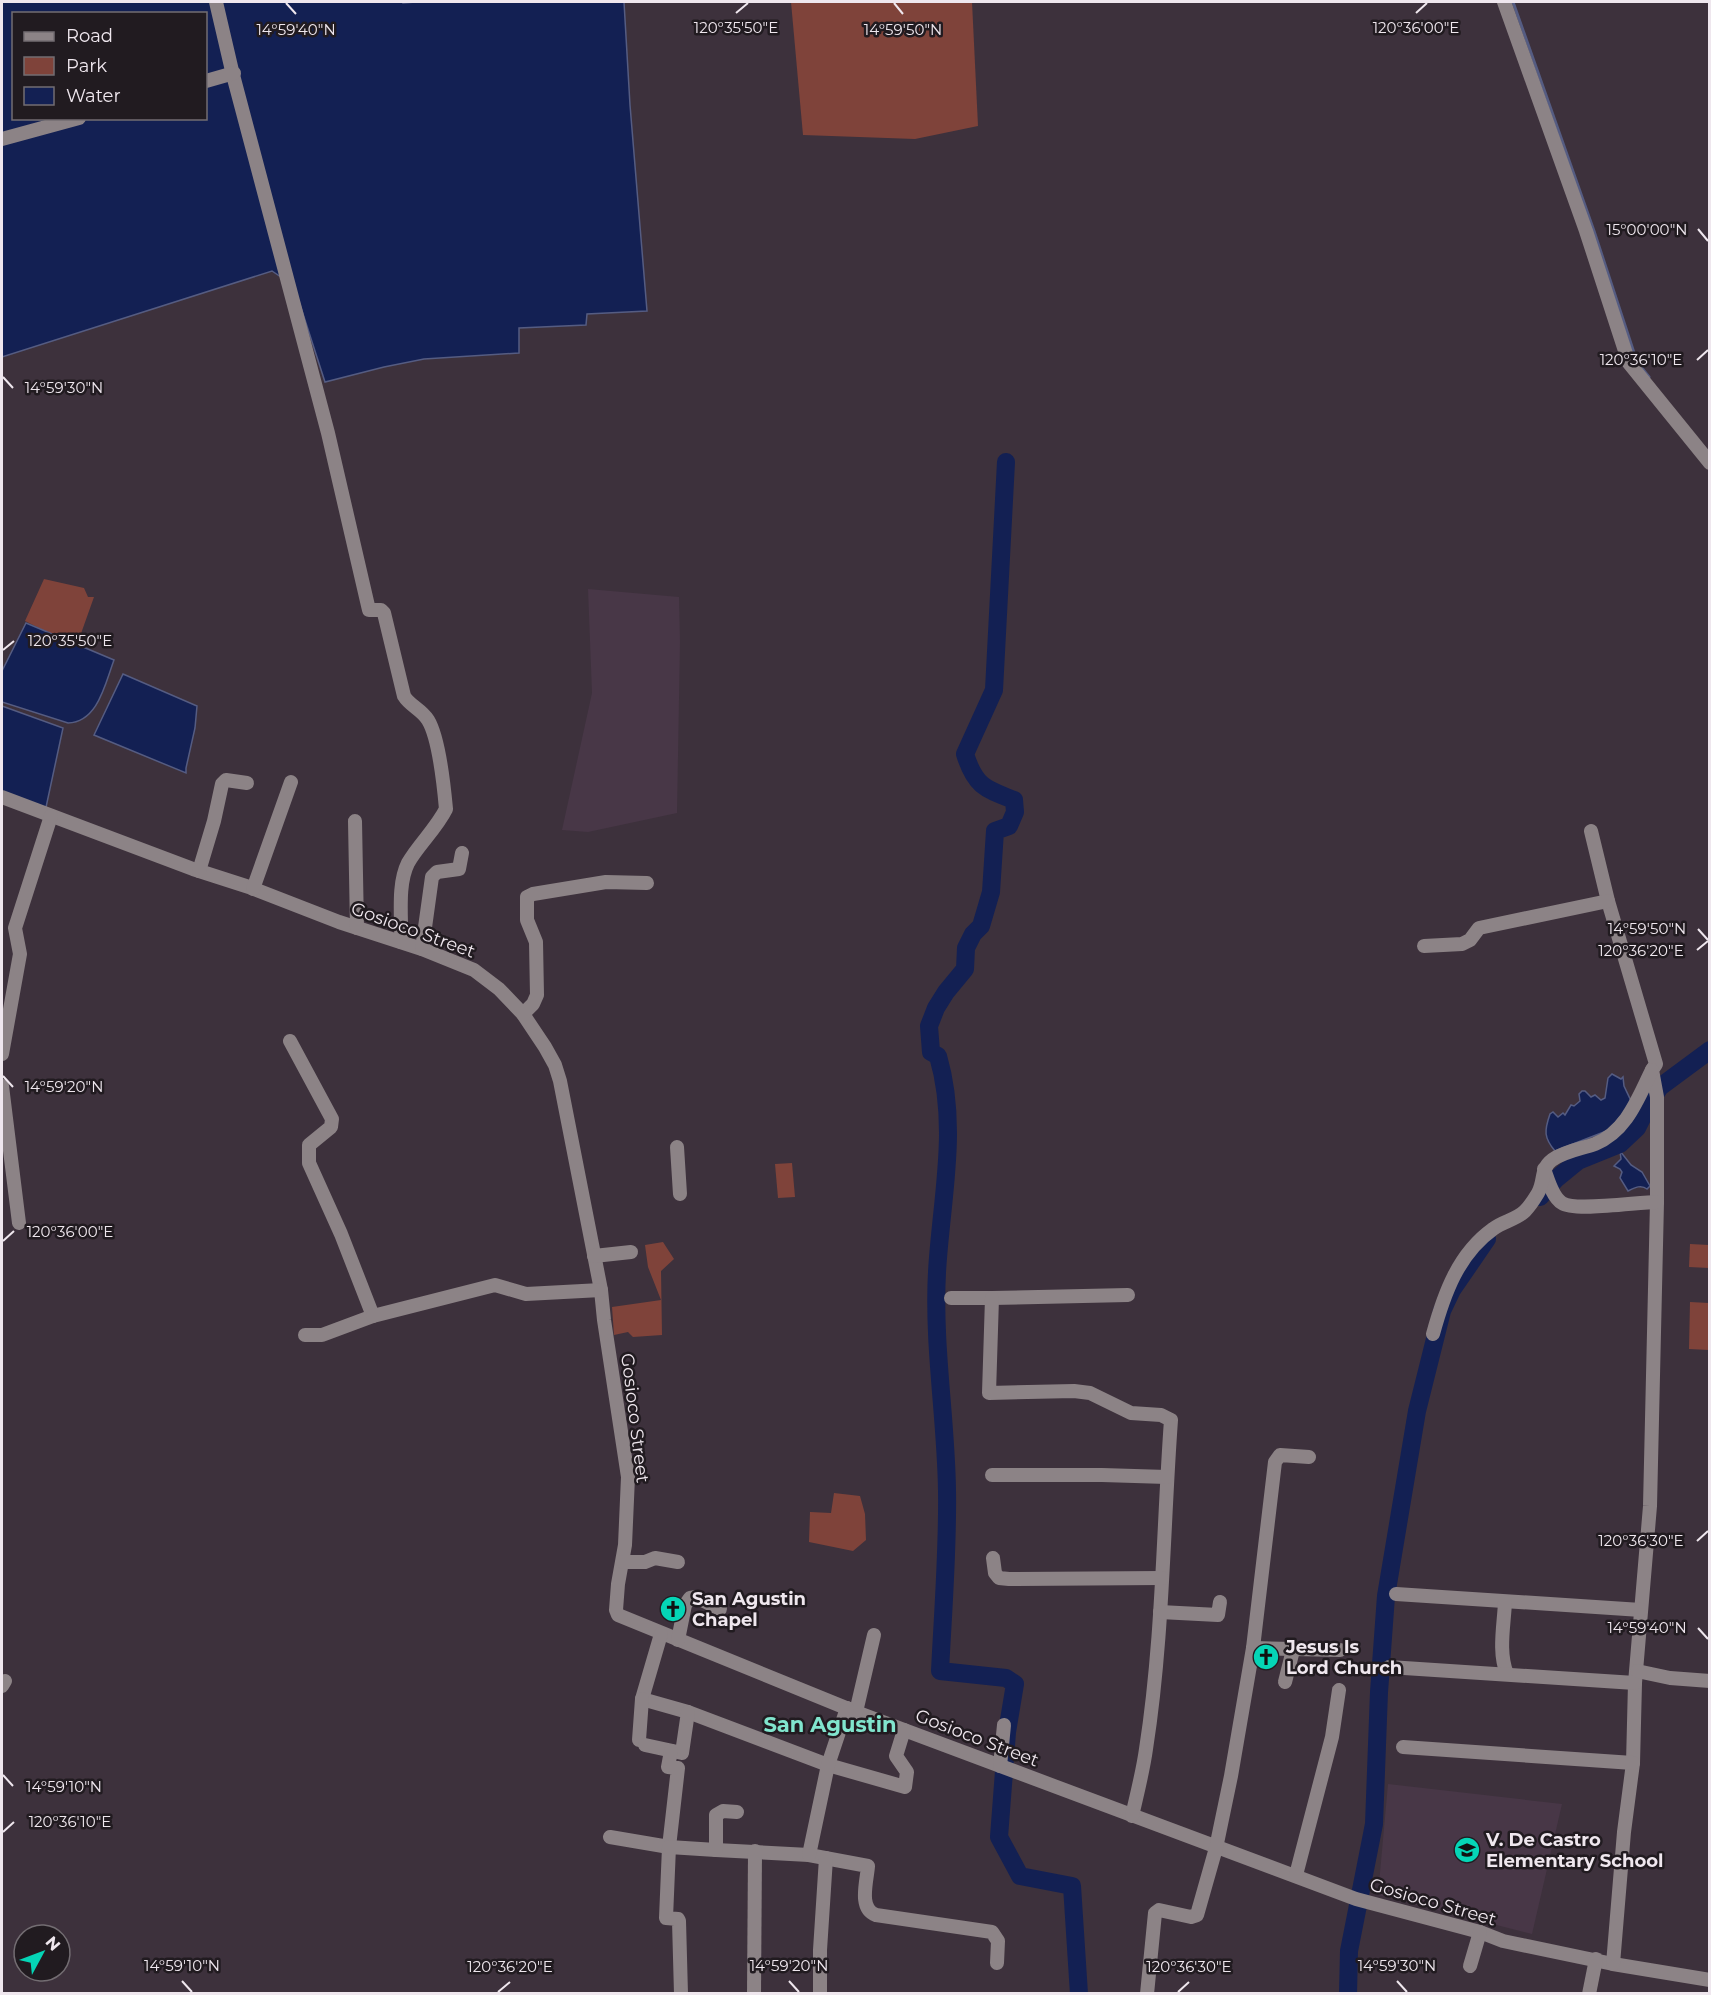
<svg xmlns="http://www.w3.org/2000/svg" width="1711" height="1995" font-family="Montserrat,sans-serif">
  <rect width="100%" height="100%" fill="#3d313c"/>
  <!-- built -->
  <g fill="#483747">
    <path d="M 588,589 L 679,597 L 680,642 L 677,813 L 588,832 L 562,830 L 592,693 Z"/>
    <path d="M 1388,1784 L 1562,1804 L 1532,1934 L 1378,1895 Z"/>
  </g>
  <!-- green -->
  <g fill="#7f433a">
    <path d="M 791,2 L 972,2 L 978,126 L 915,139 L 803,135 Z"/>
    <path d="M 44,579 L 84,588 L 88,597 L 94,597 L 78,642 L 49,633 L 25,621 Z"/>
    <path d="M 792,1163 L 795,1197 L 778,1198 L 775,1164 Z"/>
    <path d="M 663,1242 L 674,1259 L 661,1271 L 662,1335 L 633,1337 L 628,1332 L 614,1335 L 612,1307 L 661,1300 L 648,1267 L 645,1245 Z"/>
    <path d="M 1690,1244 L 1709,1245 L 1709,1268 L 1689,1267 Z"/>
    <path d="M 1690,1302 L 1709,1303 L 1709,1350 L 1689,1349 Z"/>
    <path d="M 834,1493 L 860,1496 L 865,1514 L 866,1540 L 853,1551 L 809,1542 L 810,1512 L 831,1513 Z"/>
  </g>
  <!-- water -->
  <g fill="#132053" stroke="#555c82" stroke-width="1.5">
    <path d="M 2,2 L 213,2 L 231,71 L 206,78 L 206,14 L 14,14 L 14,118 L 63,119 L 2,136 Z"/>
    <path d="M 220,2 L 403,2 L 403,3 L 416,2 L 624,2 L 630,105 L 647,311 L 587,314 L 586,325 L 519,328 L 519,353 L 424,359 L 384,367 L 325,382 L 294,286 L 272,271 L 2,357 L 2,140 L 80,119 L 206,118 L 206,83 L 236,74 Z"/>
    <path d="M 26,623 L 114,660 C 105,684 98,722 68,723 L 2,702 L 2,671 Z"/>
    <path d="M 123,674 L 197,706 L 195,728 L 186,768 L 186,773 L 94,735 Z"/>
    <path d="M 2,706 L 63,728 L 45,812 L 2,795 Z"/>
    <path d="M 1612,1074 L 1621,1079 L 1623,1077 L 1624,1086 L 1632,1103 L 1609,1130 L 1555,1151 C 1544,1138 1544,1131 1550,1114 L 1553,1112 L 1558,1117 L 1563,1113 L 1565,1115 L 1571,1105 L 1574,1106 L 1580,1101 L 1579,1094 L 1582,1091 L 1585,1091 L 1591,1097 L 1595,1095 L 1601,1100 L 1605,1098 L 1608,1078 Z"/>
    <path d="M 1620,1151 L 1631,1165 L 1642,1172 L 1650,1186 L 1647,1189 C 1641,1184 1634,1188 1628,1191 L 1620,1178 L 1622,1172 L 1620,1169 L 1614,1166 L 1621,1159 Z"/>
  </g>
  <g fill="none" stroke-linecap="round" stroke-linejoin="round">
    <!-- stream -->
    <path stroke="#555c82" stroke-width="3" d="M 1513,2 L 1594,231 L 1637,362 L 1649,377"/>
    <!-- river -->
    <g stroke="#132053" stroke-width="18">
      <path d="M 1006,462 L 994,690 L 965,754 C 975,786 985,789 1014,800 L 1015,812 L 1009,826 L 995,831 L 991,892 L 981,926 L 973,934 L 966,948 L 965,969 L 946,992 L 936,1008 L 929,1026 L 931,1052 L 938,1056 C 959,1128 941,1200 937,1272 C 933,1345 946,1418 947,1490 C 948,1550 943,1611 940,1671 L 1006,1678 L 1015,1684 L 1007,1732 L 999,1837 L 1020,1876 L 1072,1886 L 1079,1994"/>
      <path d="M 1540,1197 L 1556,1179 L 1578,1161 L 1620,1144 L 1637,1128 L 1650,1102 L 1660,1087 L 1710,1050"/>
      <path d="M 1348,1994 L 1349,1951 L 1374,1824 L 1379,1692 L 1386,1596 L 1417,1411 L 1442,1311 L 1452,1290 L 1487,1239"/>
    </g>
    <!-- minor -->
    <g stroke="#8c8386" stroke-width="14">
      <path d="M 216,2 L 233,75 L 328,433 L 369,610 L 381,610 L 384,613 L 404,696 C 410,706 421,709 428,720 C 439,738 444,787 446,809 C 436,829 418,845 408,863 C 397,885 402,918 401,942"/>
      <path d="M 1504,2 L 1586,231 L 1629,363 L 1710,463"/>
      <path d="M 206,81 L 234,73"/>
      <path d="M 2,139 L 79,118"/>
      <path d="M 2,797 L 193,869 L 249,887 L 339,922 L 422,949 L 474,970 L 499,989 L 523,1014 L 545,1047 L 555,1065 L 560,1081 L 601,1290 L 604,1320 L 628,1477 L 625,1545 L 618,1584 L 616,1610 L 618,1615 L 856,1712 L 1356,1899 L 1480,1932 L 1503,1941 L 1613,1964 L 1710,1980"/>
      <path d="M 355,821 L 357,928"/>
      <path d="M 1591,831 L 1608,901 L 1656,1064 L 1652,1070 L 1657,1097 L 1657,1202 L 1650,1506 L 1635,1683 L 1633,1763 L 1624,1832 L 1613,1964"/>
      <path d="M 199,871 L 214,821 L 222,784 L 226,780 L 247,783"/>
      <path d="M 253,889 L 291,782"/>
      <path d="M 1424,946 L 1462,944 L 1470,940 L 1479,928 L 1608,901"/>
      <path d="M 422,949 L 432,877 L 437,872 L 459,869 L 462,853"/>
      <path d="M 523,1014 L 533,1004 L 537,995 L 536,942 L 527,920 L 527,897 L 533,894 L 606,882 L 647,883"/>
      <path d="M 290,1041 L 332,1119 L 331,1127 L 309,1145 L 309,1163 L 341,1234 L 373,1316 L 322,1335 L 305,1335"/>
      <path d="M 2,1054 L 20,954 L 15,928 L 51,816"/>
      <path d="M 2,1086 L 19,1223"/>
      <path d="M 677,1147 L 680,1194"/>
      <path d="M 1544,1169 C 1548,1179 1552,1197 1562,1203 C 1575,1212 1638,1202 1657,1202"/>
      <path d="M 594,1256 L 631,1252"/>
      <path d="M 951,1298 L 992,1298 L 1128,1295"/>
      <path d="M 992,1298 L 989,1393 L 1074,1391 L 1090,1393 L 1131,1413 L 1161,1415 L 1171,1420 C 1163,1529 1163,1640 1146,1749 C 1143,1771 1137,1794 1132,1816"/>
      <path d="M 373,1316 L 495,1285 L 526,1294 L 601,1290"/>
      <path d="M 1433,1334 C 1444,1294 1458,1254 1493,1229 C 1503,1221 1516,1220 1525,1211 C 1529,1207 1535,1198 1538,1193 C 1545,1181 1540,1169 1552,1160 C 1565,1151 1581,1149 1595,1144 C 1627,1131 1638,1098 1652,1070"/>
      <path d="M 992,1475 L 1102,1475 L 1167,1477"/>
      <path d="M 993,1558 L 995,1573 L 999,1578 L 1009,1579 L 1162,1578"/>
      <path d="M 623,1562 L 645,1562 L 655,1558 L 678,1562"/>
      <path d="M 1396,1594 L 1641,1610"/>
      <path d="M 1505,1602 C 1504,1625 1498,1652 1507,1674"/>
      <path d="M 1160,1612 L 1218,1615 L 1220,1602"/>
      <path d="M 661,1634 L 642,1699 L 688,1712 L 828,1765 L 905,1787 L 907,1772 L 896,1756 L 904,1730"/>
      <path d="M 678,1640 L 685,1605 L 690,1598 L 696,1597 L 720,1609"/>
      <path d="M 1253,1648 L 1340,1650"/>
      <path d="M 1389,1667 L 1635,1683"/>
      <path d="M 1637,1671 L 1670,1678 L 1710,1681"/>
      <path d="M 1285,1682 L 1293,1650"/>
      <path d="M 2,1686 L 5,1681"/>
      <path d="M 856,1712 L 874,1635"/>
      <path d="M 639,1740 L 642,1699"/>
      <path d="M 645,1745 L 682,1753 L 688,1712"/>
      <path d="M 1403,1747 L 1633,1763"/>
      <path d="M 1000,1766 L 1004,1725"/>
      <path d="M 610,1837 L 669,1847 L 678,1768 L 668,1767 L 671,1751"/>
      <path d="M 716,1850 L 809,1855 L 868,1866 C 867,1881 858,1909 876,1915 L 992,1932 L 998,1941 L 997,1963"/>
      <path d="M 809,1855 L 828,1765 L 847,1708"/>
      <path d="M 1296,1875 L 1332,1737 L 1339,1690"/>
      <path d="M 1470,1966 L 1480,1932"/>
      <path d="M 681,1994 L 679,1921 L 678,1919 L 666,1918 L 669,1847 L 716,1850 L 716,1815 L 723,1811 L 737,1812"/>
      <path d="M 754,1994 L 755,1851"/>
      <path d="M 820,1994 L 820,1950 L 826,1858"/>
      <path d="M 1147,1994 L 1155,1913 L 1159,1910 L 1191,1917 L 1197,1915 L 1216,1848 L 1231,1776 L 1253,1648 L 1275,1462 L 1280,1455 L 1309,1457"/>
      <path d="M 1589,1994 L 1596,1959"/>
    </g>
  </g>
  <!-- ticks -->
  <path fill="none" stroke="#efe7ee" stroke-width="2" d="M 286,3 L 296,14M 894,3 L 903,14M 736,13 L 748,3M 1416,13 L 1427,3M 1698,229 L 1708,241M 1697,360 L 1708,350M 3,377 L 13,388M 3,650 L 14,641M 1698,929 L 1708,940M 1697,950 L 1708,941M 3,1076 L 13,1087M 3,1241 L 14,1231M 1697,1541 L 1708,1531M 1698,1628 L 1708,1639M 3,1775 L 13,1786M 3,1832 L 14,1822M 182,1981 L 192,1992M 789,1981 L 799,1992M 1397,1981 L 1407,1992M 498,1992 L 510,1982M 1178,1992 L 1189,1982"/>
  <!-- icons -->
  <defs>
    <g id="church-disc" transform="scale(1.35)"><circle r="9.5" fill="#05d5b6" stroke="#211b20"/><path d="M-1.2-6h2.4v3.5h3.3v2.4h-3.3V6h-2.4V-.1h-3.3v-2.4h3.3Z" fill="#111"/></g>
    <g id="school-disc" transform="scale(1.35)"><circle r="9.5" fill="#05d5b6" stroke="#211b20"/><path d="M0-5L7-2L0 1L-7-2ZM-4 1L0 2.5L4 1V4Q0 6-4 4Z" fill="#111"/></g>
  </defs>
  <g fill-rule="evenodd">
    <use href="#church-disc" x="673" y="1609"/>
    <use href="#church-disc" x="1266" y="1657"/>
    <use href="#school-disc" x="1467" y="1850"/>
  </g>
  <g text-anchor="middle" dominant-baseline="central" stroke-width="5" stroke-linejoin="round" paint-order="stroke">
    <!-- street labels -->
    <g font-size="18" fill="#efe7ee" stroke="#211b20">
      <text transform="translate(413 930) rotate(20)">Gosioco Street</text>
      <text transform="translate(635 1418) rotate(83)">Gosioco Street</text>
      <text transform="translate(977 1738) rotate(21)">Gosioco Street</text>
      <text transform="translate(1433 1902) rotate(16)">Gosioco Street</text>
    </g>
    <!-- poi labels -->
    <g font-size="18" font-weight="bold" fill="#efe7ee" stroke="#211b20" text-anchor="start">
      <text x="692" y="1599">San Agustin<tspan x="692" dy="21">Chapel</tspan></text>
      <text x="1286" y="1647">Jesus Is<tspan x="1286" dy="21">Lord Church</tspan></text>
      <text x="1486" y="1840">V. De Castro<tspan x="1486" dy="21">Elementary School</tspan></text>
    </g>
    <!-- quarter labels -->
    <g font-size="21" font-weight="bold" fill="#81e5ce" stroke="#211b20">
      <text x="830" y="1724">San Agustin</text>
    </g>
  </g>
  <g font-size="15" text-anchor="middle" fill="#efe7ee" stroke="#211b20" stroke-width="5" stroke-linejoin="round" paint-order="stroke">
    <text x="736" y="33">120°35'50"E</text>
    <text x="1416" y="33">120°36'00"E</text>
    <text x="296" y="35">14°59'40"N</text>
    <text x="903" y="35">14°59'50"N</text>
    <text x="1647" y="235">15°00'00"N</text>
    <text x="1641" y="365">120°36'10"E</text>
    <text x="64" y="393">14°59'30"N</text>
    <text x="70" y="646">120°35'50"E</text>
    <text x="1647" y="934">14°59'50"N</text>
    <text x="1641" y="956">120°36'20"E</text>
    <text x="64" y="1092">14°59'20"N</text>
    <text x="70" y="1237">120°36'00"E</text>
    <text x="1641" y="1546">120°36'30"E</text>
    <text x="1647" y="1633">14°59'40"N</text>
    <text x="64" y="1792">14°59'10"N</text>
    <text x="70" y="1827">120°36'10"E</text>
    <text x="182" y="1971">14°59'10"N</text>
    <text x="789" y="1971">14°59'20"N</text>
    <text x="1397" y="1971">14°59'30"N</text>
    <text x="510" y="1972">120°36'20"E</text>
    <text x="1189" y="1972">120°36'30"E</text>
  </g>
  <!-- border -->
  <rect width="1711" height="1995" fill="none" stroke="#efe7ee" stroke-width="6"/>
  <!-- legend -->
  <rect x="12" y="12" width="195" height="108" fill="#211b20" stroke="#736d72" stroke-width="1.5"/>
  <rect x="24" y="32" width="30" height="9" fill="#8c8386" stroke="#736d72" stroke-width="1.5"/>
  <text x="66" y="42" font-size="18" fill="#efe7ee">Road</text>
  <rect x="24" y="57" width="30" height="18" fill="#7f433a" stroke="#736d72" stroke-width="1.5"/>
  <text x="66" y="72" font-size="18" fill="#efe7ee">Park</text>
  <rect x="24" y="87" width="30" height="18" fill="#132053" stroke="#736d72" stroke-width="1.5"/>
  <text x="66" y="102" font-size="18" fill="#efe7ee">Water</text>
  <!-- north arrow -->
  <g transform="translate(42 1953) rotate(49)"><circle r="28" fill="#211b20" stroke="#736d72" stroke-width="1.5"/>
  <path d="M0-4.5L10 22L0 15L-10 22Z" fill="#05d5b6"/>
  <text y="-9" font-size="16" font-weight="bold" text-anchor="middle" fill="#efe7ee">N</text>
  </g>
</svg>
